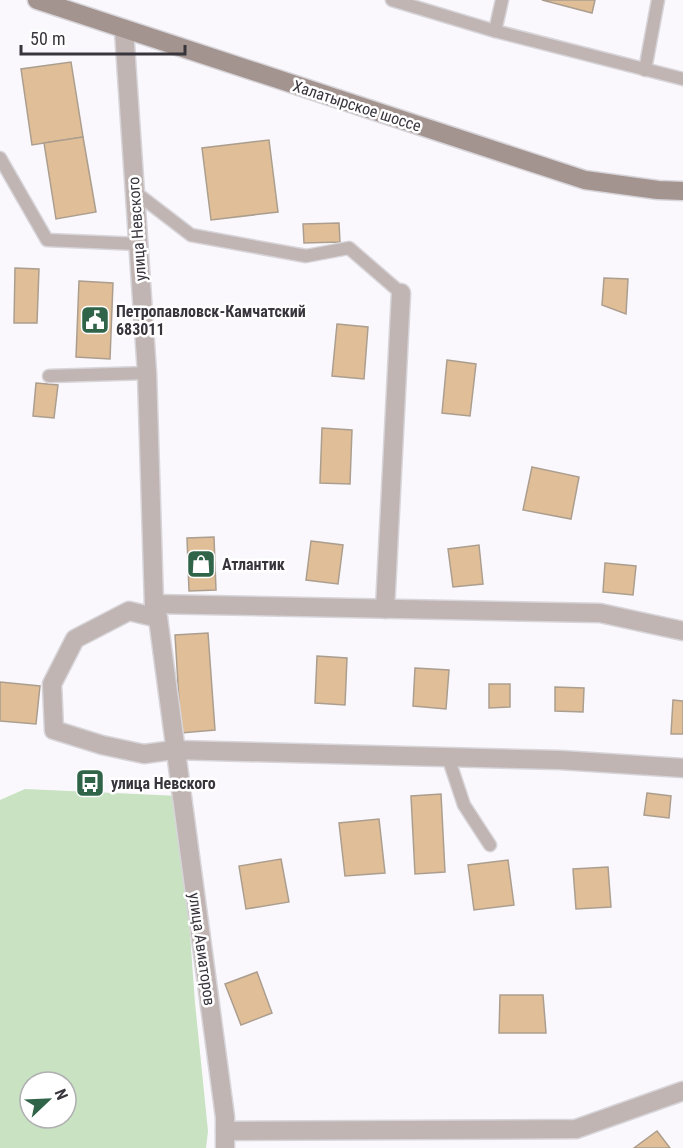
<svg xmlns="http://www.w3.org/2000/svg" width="683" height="1148" font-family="'Roboto Condensed',sans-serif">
  <rect width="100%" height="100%" fill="#faf8fc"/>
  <!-- green -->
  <path fill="#c8e2c2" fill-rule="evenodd" d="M 25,789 L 180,796 L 195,1003 L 208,1131 L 206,1148 L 0,1148 L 0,800 ZM 30,1082 L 66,1082 L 66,1118 L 30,1118 Z"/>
  <!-- building -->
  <g fill="#e0bf98" stroke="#ac9e8f" stroke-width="1.5">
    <path d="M 542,0 L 595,0 L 592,13 Z"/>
    <path d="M 71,62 L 83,137 L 32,145 L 21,69 Z"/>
    <path d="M 83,137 L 96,212 L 56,219 L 44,143 Z"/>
    <path d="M 269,140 L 278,212 L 211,220 L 202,148 Z"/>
    <path d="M 339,223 L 340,242 L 304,243 L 303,224 Z"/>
    <path d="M 15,268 L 39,269 L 37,323 L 14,323 Z"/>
    <path d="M 604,278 L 628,279 L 626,314 L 602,305 Z"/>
    <path d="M 79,281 L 113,283 L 110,359 L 76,357 Z"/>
    <path d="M 337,324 L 368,327 L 364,379 L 332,376 Z"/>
    <path d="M 447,360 L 476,364 L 470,416 L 442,413 Z"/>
    <path d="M 36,383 L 58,385 L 54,418 L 33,416 Z"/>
    <path d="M 322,428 L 352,430 L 350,484 L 320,483 Z"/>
    <path d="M 532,467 L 579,477 L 571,519 L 523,510 Z"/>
    <path d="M 214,537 L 216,590 L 189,591 L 187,538 Z"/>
    <path d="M 311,541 L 343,545 L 338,584 L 306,580 Z"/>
    <path d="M 479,545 L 483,584 L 453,587 L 448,549 Z"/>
    <path d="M 605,563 L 636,566 L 633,595 L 603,592 Z"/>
    <path d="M 208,633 L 215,730 L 181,733 L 175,635 Z"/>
    <path d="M 317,656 L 347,658 L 345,705 L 315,703 Z"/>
    <path d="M 415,668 L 449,670 L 446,709 L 413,706 Z"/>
    <path d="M 0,682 L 40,686 L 36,724 L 0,721 Z"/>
    <path d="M 489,684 L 510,684 L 510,707 L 489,708 Z"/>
    <path d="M 555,687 L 584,688 L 583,712 L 555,711 Z"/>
    <path d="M 673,700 L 683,701 L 683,734 L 671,734 Z"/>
    <path d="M 647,793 L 671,796 L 669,818 L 644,815 Z"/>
    <path d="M 441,794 L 445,872 L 415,874 L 411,796 Z"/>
    <path d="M 379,819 L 385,873 L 345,876 L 339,823 Z"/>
    <path d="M 281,859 L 289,902 L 246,909 L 239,866 Z"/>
    <path d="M 508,860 L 514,905 L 474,910 L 468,865 Z"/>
    <path d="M 608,867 L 611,907 L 576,909 L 573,869 Z"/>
    <path d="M 257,972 L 272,1013 L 241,1025 L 225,984 Z"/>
    <path d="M 500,995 L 543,995 L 546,1033 L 499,1033 Z"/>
    <path d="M 657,1131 L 670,1148 L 634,1148 Z"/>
  </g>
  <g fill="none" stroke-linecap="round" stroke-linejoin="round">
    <!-- lane casing -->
    <g stroke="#d7d5da" stroke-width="15">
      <g id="lane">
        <path d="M 392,0 L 495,31 L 683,79"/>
        <path d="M 495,31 L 502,0"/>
        <path d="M 645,70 L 658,0"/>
        <path d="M 0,158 L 47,240 L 139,244"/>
        <path d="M 135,192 L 191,235 L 306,256 L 349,248 L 401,293"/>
        <path d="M 49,376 L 147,373"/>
        <path d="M 448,757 L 464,805 L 490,845"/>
      </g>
    </g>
    <!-- street casing -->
    <g stroke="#d7d5da" stroke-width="21">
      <g id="street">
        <path d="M 124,30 L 147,373 L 154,604 L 158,618 L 225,1117 L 225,1148"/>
        <path d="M 154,604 L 600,613 L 683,631"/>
        <path d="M 385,609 L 401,293"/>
        <path d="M 158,618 L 129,611 L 75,639 L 52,684 L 54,730 L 102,745 L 144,754 L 174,750 L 560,760 L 683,768"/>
        <path d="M 225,1131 L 576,1129 L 683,1091"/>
      </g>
    </g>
    <!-- secondary casing -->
    <g stroke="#d7d5da" stroke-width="21">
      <path id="secondary" d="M 37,0 L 585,180 L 658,190 L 683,191"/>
    </g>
    <!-- lane -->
    <use href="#lane" stroke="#c0b5b2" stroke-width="12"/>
    <!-- street -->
    <use href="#street" stroke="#c0b5b2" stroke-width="18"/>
    <!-- secondary -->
    <use href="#secondary" stroke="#a39490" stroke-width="18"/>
  </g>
  <!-- icons -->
  <defs>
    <g id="civic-square" transform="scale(1.5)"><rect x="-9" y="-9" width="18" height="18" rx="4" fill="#2f6449" stroke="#fff"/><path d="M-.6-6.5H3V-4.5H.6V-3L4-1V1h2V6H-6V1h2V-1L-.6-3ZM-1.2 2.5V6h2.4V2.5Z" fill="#fff"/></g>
    <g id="shop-square" transform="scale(1.5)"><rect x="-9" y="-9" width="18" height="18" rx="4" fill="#2f6449" stroke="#fff"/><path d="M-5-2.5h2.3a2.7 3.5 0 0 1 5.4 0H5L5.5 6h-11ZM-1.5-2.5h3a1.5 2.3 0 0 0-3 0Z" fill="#fff"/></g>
    <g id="bus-square" transform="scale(1.5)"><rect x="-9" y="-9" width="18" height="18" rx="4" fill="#2f6449" stroke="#fff"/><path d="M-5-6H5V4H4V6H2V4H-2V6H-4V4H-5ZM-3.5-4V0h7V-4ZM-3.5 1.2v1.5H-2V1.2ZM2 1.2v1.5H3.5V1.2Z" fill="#fff"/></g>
  </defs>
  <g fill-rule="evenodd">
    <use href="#civic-square" x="95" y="320"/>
    <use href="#shop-square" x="201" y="564"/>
    <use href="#bus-square" x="90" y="783"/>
  </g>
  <g text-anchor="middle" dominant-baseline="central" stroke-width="5" stroke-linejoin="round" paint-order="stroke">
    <!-- street labels -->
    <g font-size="16" fill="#38353d" stroke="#fff">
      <text transform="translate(357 106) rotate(18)">Халатырское шоссе</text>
      <text transform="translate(137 229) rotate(-94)">улица Невского</text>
      <text transform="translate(202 949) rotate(82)">улица Авиаторов</text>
    </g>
    <!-- poi labels -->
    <g font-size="16" font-weight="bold" fill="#38353d" stroke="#fff" text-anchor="start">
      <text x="116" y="311">Петропавловск-Камчатский<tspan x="116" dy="18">683011</tspan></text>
      <text x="222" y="564">Атлантик</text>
      <text x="111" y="783">улица Невского</text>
    </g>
  </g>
  <!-- north arrow -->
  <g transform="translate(48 1100) rotate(67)"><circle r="28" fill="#ffffff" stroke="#afaeb1" stroke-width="1.5"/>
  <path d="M0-4.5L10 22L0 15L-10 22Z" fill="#2f6449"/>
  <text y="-9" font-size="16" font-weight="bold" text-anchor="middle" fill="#38353d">N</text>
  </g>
  <!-- scale -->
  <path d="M21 45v9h164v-9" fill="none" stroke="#38353d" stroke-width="3"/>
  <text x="30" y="45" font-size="18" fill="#38353d" stroke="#ffffff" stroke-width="4.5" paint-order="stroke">50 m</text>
</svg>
